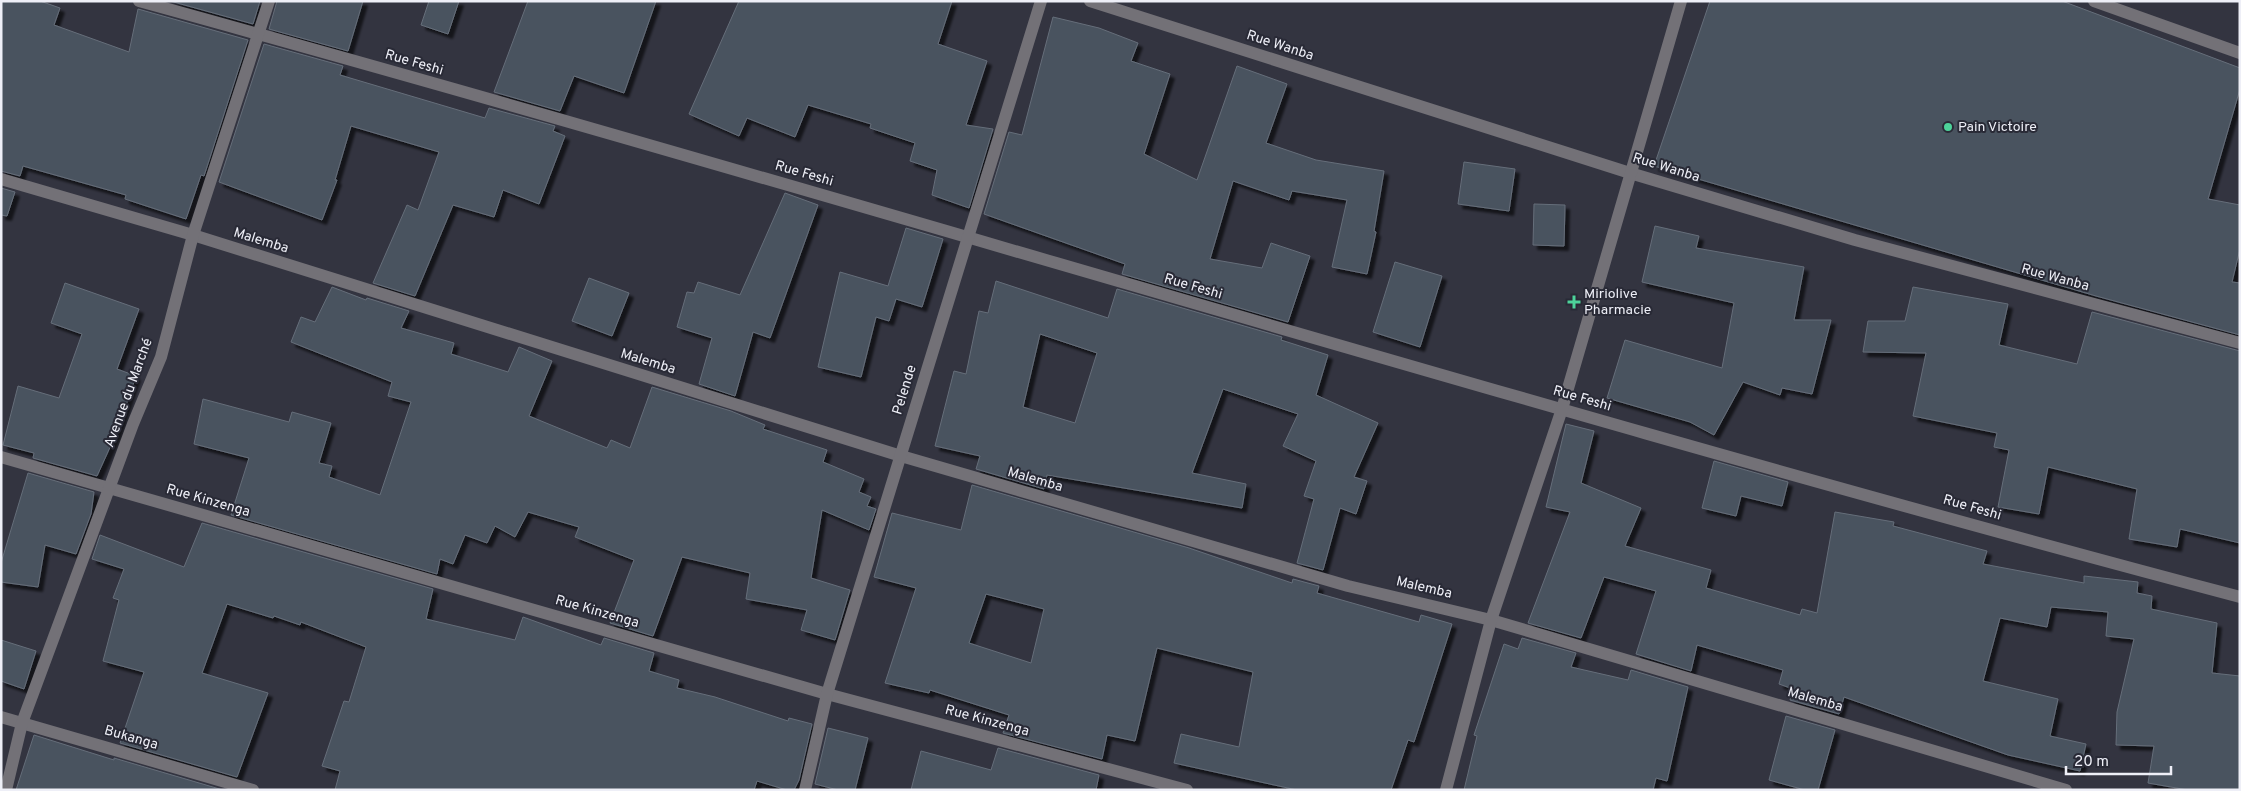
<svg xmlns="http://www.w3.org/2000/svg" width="2241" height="791" font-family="Overpass,sans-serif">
  <defs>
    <filter id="shadow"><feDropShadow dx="4.5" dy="4.5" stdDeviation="1" flood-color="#0009"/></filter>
  </defs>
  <rect width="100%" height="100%" fill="#333440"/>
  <!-- building -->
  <g fill="#4a525e" stroke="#656e7a" fill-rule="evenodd" filter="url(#shadow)">
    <path d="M 1,1 L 40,1 L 60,8 L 54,25 L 129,52 L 138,9 L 248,40 L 204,176 L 201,175 L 186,219 L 125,199 L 126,195 L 23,166 L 20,176 L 1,171 Z"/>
    <path d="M 170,1 L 260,1 L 253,24 Z"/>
    <path d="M 277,1 L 363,1 L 348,51 L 269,29 Z"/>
    <path d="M 429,1 L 459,1 L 448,34 L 421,25 Z"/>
    <path d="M 528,1 L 656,1 L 624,93 L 574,76 L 560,111 L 494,92 Z"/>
    <path d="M 739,1 L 952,1 L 938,44 L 987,61 L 966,125 L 993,129 L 969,208 L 932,195 L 937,170 L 910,161 L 915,143 L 870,128 L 871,124 L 808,105 L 795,137 L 747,118 L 739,136 L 689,114 Z"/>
    <path d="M 1710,1 L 2062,1 L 2240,68 L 2240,89 L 2208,199 L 2240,205 L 2240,249 L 2232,282 L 2240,283 L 2240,335 L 2096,296 L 1654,166 Z"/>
    <path d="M 1053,17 L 1099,28 L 1138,43 L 1131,61 L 1170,74 L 1144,154 L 1197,180 L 1237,66 L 1287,84 L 1266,143 L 1316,160 L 1384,171 L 1374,231 L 1376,232 L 1367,274 L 1332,267 L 1347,200 L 1292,191 L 1289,200 L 1233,181 L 1210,259 L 1262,268 L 1271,243 L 1310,256 L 1288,322 L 1122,274 L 1125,264 L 984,214 L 1009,132 L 1022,135 Z"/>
    <path d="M 264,44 L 343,66 L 340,75 L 485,118 L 489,108 L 555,126 L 553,131 L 565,136 L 539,204 L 503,190 L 494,217 L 453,205 L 415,296 L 373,283 L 407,205 L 418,210 L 439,152 L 351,126 L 335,180 L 337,180 L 322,220 L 219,182 Z"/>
    <path d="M 1464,162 L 1515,169 L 1509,211 L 1458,204 Z"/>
    <path d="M 1,188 L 15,192 L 7,216 L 1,215 Z"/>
    <path d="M 785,193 L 818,205 L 770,338 L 753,332 L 735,396 L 699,384 L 712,338 L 677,327 L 687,292 L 694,293 L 698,282 L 740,295 Z"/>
    <path d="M 1534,204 L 1565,205 L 1564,246 L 1533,245 Z"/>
    <path d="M 1655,226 L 1699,236 L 1696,248 L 1804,267 L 1794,320 L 1831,320 L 1812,394 L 1782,388 L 1780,395 L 1743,382 L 1714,435 L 1690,422 L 1607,398 L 1625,340 L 1722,368 L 1734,303 L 1642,282 Z"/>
    <path d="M 906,228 L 943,239 L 922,307 L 896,299 L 889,321 L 876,317 L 861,377 L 818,367 L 840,272 L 888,286 Z"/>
    <path d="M 1395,262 L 1442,276 L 1420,347 L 1373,332 Z"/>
    <path d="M 589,278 L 629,293 L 612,336 L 572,321 Z"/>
    <path d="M 996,281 L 1108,318 L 1117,289 L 1282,337 L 1281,340 L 1328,355 L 1316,395 L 1378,423 L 1354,477 L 1367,481 L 1356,514 L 1340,508 L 1323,570 L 1297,563 L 1314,499 L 1304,496 L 1316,461 L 1283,446 L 1298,414 L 1223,389 L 1192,473 L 1246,484 L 1242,508 L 1047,475 L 1044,489 L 976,469 L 980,456 L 935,446 L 954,371 L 966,374 L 979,311 L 988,313 ZM 1040,334 L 1097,353 L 1075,423 L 1023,407 Z"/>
    <path d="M 65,283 L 139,309 L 117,369 L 136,376 L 116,434 L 97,476 L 33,458 L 34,453 L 3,445 L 18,386 L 59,398 L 82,334 L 51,323 Z"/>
    <path d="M 332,287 L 366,300 L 367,298 L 409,311 L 401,328 L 454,343 L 451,354 L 508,372 L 519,347 L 552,361 L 529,416 L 607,448 L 611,440 L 630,448 L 652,387 L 731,411 L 765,425 L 763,429 L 827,450 L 823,462 L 864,479 L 859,492 L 871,497 L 867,506 L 876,509 L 869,530 L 822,510 L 811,578 L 850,590 L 835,640 L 801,630 L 807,610 L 746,599 L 750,573 L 682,557 L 653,636 L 610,623 L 634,560 L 575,537 L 579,527 L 528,512 L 515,537 L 495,526 L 487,543 L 465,535 L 453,564 L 440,559 L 437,574 L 231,515 L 249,458 L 194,444 L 203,399 L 289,422 L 292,412 L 331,423 L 319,463 L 332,466 L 329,477 L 380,495 L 411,402 L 388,396 L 392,382 L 291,342 L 301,317 L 315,322 Z"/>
    <path d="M 1913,287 L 2008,304 L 1999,345 L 2077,364 L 2092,312 L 2240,351 L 2240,543 L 2180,529 L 2177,547 L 2129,539 L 2137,489 L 2048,467 L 2039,514 L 1998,507 L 2009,450 L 1994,447 L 1997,433 L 1913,416 L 1926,353 L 1863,352 L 1868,321 L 1905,321 Z"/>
    <path d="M 1566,424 L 1594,431 L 1581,483 L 1641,508 L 1625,546 L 1711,570 L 1706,588 L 1800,615 L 1802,609 L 1817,613 L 1835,512 L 1894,522 L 1893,526 L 1987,551 L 1983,564 L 2084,583 L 2084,576 L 2138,582 L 2137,593 L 2152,596 L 2151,609 L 2217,623 L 2212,673 L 2240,676 L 2240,790 L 2188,790 L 2148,783 L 2154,746 L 2116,745 L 2117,712 L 2134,639 L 2106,636 L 2108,612 L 2051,607 L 2047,627 L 2000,618 L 1983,681 L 2058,699 L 2050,736 L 2086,744 L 2080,771 L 2008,755 L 1844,697 L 1839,714 L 1790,700 L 1793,689 L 1779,684 L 1783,670 L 1697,645 L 1691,671 L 1636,654 L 1656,591 L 1604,577 L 1581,638 L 1528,623 L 1570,512 L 1546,507 Z"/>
    <path d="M 1714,461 L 1788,482 L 1782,506 L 1741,496 L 1736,516 L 1702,508 Z"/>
    <path d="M 28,473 L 94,492 L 91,514 L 76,554 L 45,545 L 38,587 L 1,582 L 1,563 Z"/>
    <path d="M 972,485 L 1189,548 L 1292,583 L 1293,579 L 1319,586 L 1317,593 L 1419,622 L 1421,615 L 1452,624 L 1414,742 L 1408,740 L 1391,790 L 1297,790 L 1174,763 L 1181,734 L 1239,747 L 1253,672 L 1157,648 L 1135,741 L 1107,735 L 1102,759 L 1003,733 L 1009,715 L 930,690 L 929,693 L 885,683 L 916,588 L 874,577 L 892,513 L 961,530 ZM 986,594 L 1044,609 L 1031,663 L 969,643 Z"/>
    <path d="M 202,523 L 433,589 L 426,619 L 515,640 L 523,617 L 601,645 L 604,638 L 654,653 L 649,671 L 679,680 L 677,688 L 715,697 L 788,721 L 789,718 L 812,724 L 799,780 L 794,790 L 787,790 L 757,781 L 754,790 L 335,790 L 340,771 L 322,766 L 344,701 L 349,702 L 366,647 L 301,622 L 300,625 L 274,616 L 273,618 L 227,604 L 202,673 L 268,693 L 237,777 L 120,743 L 144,672 L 103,661 L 119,600 L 113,598 L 124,569 L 92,559 L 100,535 L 184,567 Z"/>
    <path d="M 1522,638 L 1576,653 L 1571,667 L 1628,680 L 1631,670 L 1688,687 L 1667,781 L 1656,778 L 1653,790 L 1464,790 L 1477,736 L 1474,735 L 1504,644 L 1518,649 Z"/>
    <path d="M 1,640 L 36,651 L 24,689 L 1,681 Z"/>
    <path d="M 1786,716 L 1835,730 L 1818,790 L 1805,790 L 1769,780 Z"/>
    <path d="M 828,728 L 868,738 L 855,790 L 838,790 L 815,784 Z"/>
    <path d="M 34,735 L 114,760 L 114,758 L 223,790 L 16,790 Z"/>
    <path d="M 998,748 L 1099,775 L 1096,790 L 911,790 L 921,751 L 991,770 Z"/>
  </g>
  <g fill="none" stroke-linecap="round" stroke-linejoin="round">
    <!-- minor -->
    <g stroke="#737177" stroke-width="12">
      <path d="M 139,1 C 841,194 1536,411 2240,597"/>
      <path d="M 1090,1 L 1630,173 L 1855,240 L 2240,343"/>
      <path d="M 2094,1 L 2240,53"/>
      <path d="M 1,179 L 193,235 L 901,456 L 1348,586 L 1491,620 L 2066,790"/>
      <path d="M 1,457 L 827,694 L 1187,790"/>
      <path d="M 1,717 L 253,790"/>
      <path d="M 6,790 L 22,723 L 133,424 L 161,357 L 193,235 L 269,1"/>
      <path d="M 805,790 L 827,694 L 1041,1"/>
      <path d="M 1446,790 L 1491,620 L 1562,409 L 1681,1"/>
    </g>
  </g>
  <!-- markers -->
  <g fill="#4dd39a" stroke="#292a36" stroke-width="2">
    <circle cx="1948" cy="127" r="5"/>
    <path d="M1571.5 294.5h5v5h5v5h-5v5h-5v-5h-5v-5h5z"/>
  </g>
  <g text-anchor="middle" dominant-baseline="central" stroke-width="4" stroke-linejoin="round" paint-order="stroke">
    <!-- street labels -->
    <g font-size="14" fill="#eeeff7" stroke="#292a36">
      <text transform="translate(1280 46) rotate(18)">Rue Wanba</text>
      <text transform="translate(414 63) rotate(16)">Rue Feshi</text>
      <text transform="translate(1666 168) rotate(17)">Rue Wanba</text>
      <text transform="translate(804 174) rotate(16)">Rue Feshi</text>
      <text transform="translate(261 241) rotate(17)">Malemba</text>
      <text transform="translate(2055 278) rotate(15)">Rue Wanba</text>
      <text transform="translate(1193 287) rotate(16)">Rue Feshi</text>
      <text transform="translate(648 362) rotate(17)">Malemba</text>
      <text transform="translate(905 390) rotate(-73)">Pelende</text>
      <text transform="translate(129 393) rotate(-70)">Avenue du Marché</text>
      <text transform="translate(1582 399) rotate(16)">Rue Feshi</text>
      <text transform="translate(1035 480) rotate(16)">Malemba</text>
      <text transform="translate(208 501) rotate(16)">Rue Kinzenga</text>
      <text transform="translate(1972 508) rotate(16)">Rue Feshi</text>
      <text transform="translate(1424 588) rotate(13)">Malemba</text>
      <text transform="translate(597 612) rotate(16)">Rue Kinzenga</text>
      <text transform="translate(1815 700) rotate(16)">Malemba</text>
      <text transform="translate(987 721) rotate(15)">Rue Kinzenga</text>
      <text transform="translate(131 738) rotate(16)">Bukanga</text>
    </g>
    <!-- poi labels -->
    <g font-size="14" fill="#eeeff7" stroke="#292a36" text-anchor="start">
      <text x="1958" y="127">Pain Victoire</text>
      <text x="1584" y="294">Miriolive<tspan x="1584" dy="16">Pharmacie</tspan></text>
    </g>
  </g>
  <!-- border -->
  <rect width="2241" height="791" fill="none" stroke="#eeeff7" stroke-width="5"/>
  <!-- scale -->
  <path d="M2066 766v8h105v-8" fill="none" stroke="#eeeff7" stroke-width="2.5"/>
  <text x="2074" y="766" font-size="15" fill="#eeeff7" stroke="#292a36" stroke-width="4" paint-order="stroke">20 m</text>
</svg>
